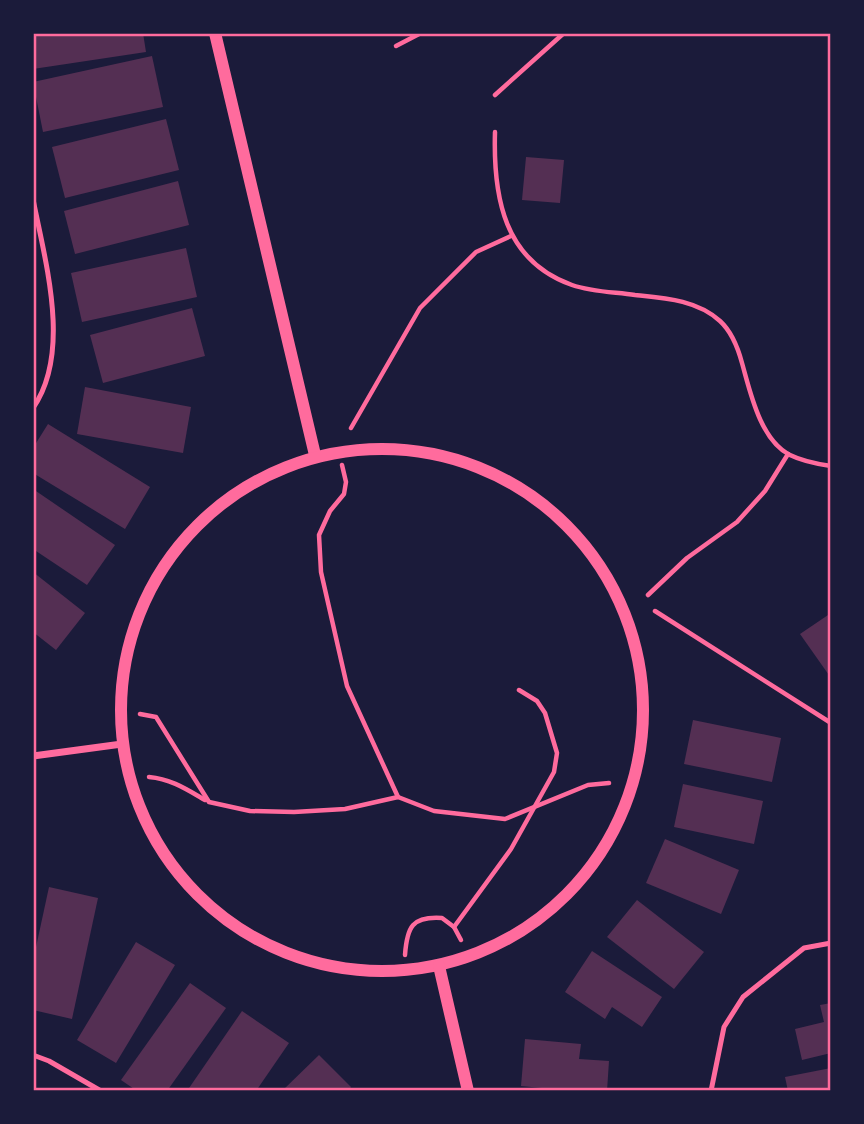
<svg xmlns="http://www.w3.org/2000/svg" width="864" height="1124" font-family="'Noto Sans',sans-serif">
  <rect width="100%" height="100%" fill="#1b1b3a"/>
  <!-- building -->
  <g fill="#542f53">
    <path d="M 33,33 L 143,33 L 146,52 L 33,69 Z"/>
    <path d="M 152,56 L 163,107 L 43,132 L 33,82 Z"/>
    <path d="M 166,119 L 179,170 L 65,198 L 52,147 Z"/>
    <path d="M 526,157 L 564,160 L 560,203 L 522,200 Z"/>
    <path d="M 178,181 L 189,225 L 75,254 L 64,211 Z"/>
    <path d="M 186,248 L 197,297 L 82,322 L 71,273 Z"/>
    <path d="M 192,308 L 205,356 L 103,383 L 90,335 Z"/>
    <path d="M 85,387 L 191,407 L 183,453 L 77,434 Z"/>
    <path d="M 48,424 L 150,487 L 125,529 L 33,473 L 33,448 Z"/>
    <path d="M 33,489 L 115,545 L 87,585 L 33,549 Z"/>
    <path d="M 33,572 L 85,613 L 56,650 L 33,632 Z"/>
    <path d="M 831,613 L 831,678 L 800,634 Z"/>
    <path d="M 693,720 L 781,738 L 772,782 L 684,764 Z"/>
    <path d="M 683,784 L 763,801 L 754,844 L 674,827 Z"/>
    <path d="M 665,839 L 739,870 L 721,914 L 646,883 Z"/>
    <path d="M 49,887 L 98,898 L 72,1019 L 33,1010 L 33,961 Z"/>
    <path d="M 637,900 L 704,952 L 674,989 L 607,937 Z"/>
    <path d="M 136,942 L 175,965 L 116,1063 L 77,1040 Z"/>
    <path d="M 592,951 L 662,997 L 642,1027 L 612,1007 L 605,1019 L 565,992 Z"/>
    <path d="M 190,983 L 226,1008 L 167,1091 L 137,1091 L 121,1080 Z"/>
    <path d="M 831,1003 L 831,1053 L 802,1060 L 795,1029 L 824,1022 L 820,1005 Z"/>
    <path d="M 242,1011 L 289,1043 L 256,1091 L 187,1091 Z"/>
    <path d="M 525,1039 L 581,1044 L 579,1059 L 609,1061 L 607,1091 L 572,1091 L 521,1086 Z"/>
    <path d="M 319,1055 L 351,1087 L 348,1091 L 282,1091 Z"/>
    <path d="M 831,1068 L 831,1091 L 788,1091 L 785,1077 Z"/>
  </g>
  <g fill="none" stroke-linecap="round" stroke-linejoin="round">
    <!-- path -->
    <g stroke="#ff6b9d" stroke-width="4.5">
      <path d="M 396,46 L 421,33"/>
      <path d="M 495,95 L 564,33"/>
      <path d="M 495,132 C 493,197 504,261 572,285 C 592,292 614,292 635,295 C 665,298 697,300 720,321 C 732,332 738,348 742,363 C 750,391 760,440 790,455 C 802,461 817,464 831,466"/>
      <path d="M 351,428 L 420,308 L 476,252 L 511,236"/>
      <path d="M 342,465 L 346,482 L 344,494 L 330,511 L 319,535 L 321,572 L 347,686 L 398,797"/>
      <path d="M 648,595 L 687,558 L 737,522 L 765,491 L 788,454"/>
      <path d="M 655,611 L 831,723"/>
      <path d="M 140,714 L 156,717 L 209,802 L 250,811 L 294,812 L 345,809 L 398,797 L 434,811 L 505,819 L 588,785 L 609,783"/>
      <path d="M 149,777 C 171,779 186,789 205,800"/>
      <path d="M 454,927 L 511,849 L 554,772 L 557,753 L 545,713 L 537,701 L 519,690"/>
      <path d="M 405,955 C 407,927 412,916 442,918 L 454,927 L 461,940"/>
    </g>
    <!-- service -->
    <g stroke="#ff6b9d" stroke-width="5">
      <path d="M 33,199 C 45,261 72,352 33,408"/>
      <path d="M 33,1055 L 49,1061 L 101,1091"/>
      <path d="M 711,1091 L 724,1027 L 743,997 L 804,948 L 831,943"/>
    </g>
    <!-- minor -->
    <path stroke="#ff6b9d" stroke-width="7" d="M 33,756 L 122,744"/>
    <!-- tertiary -->
    <g stroke="#ff6b9d" stroke-width="12">
      <path d="M 215,33 L 315,455"/>
      <circle cx="382" cy="710" r="261"/>
      <path d="M 439,966 L 468,1091"/>
    </g>
  </g>
  <!-- border -->
  <rect width="864" height="1124" fill="none" stroke="#1b1b3a" stroke-width="70"/>
  <rect x="35" y="35" width="794" height="1054" fill="none" stroke="#ff6b9d" stroke-width="2.5"/>
</svg>
